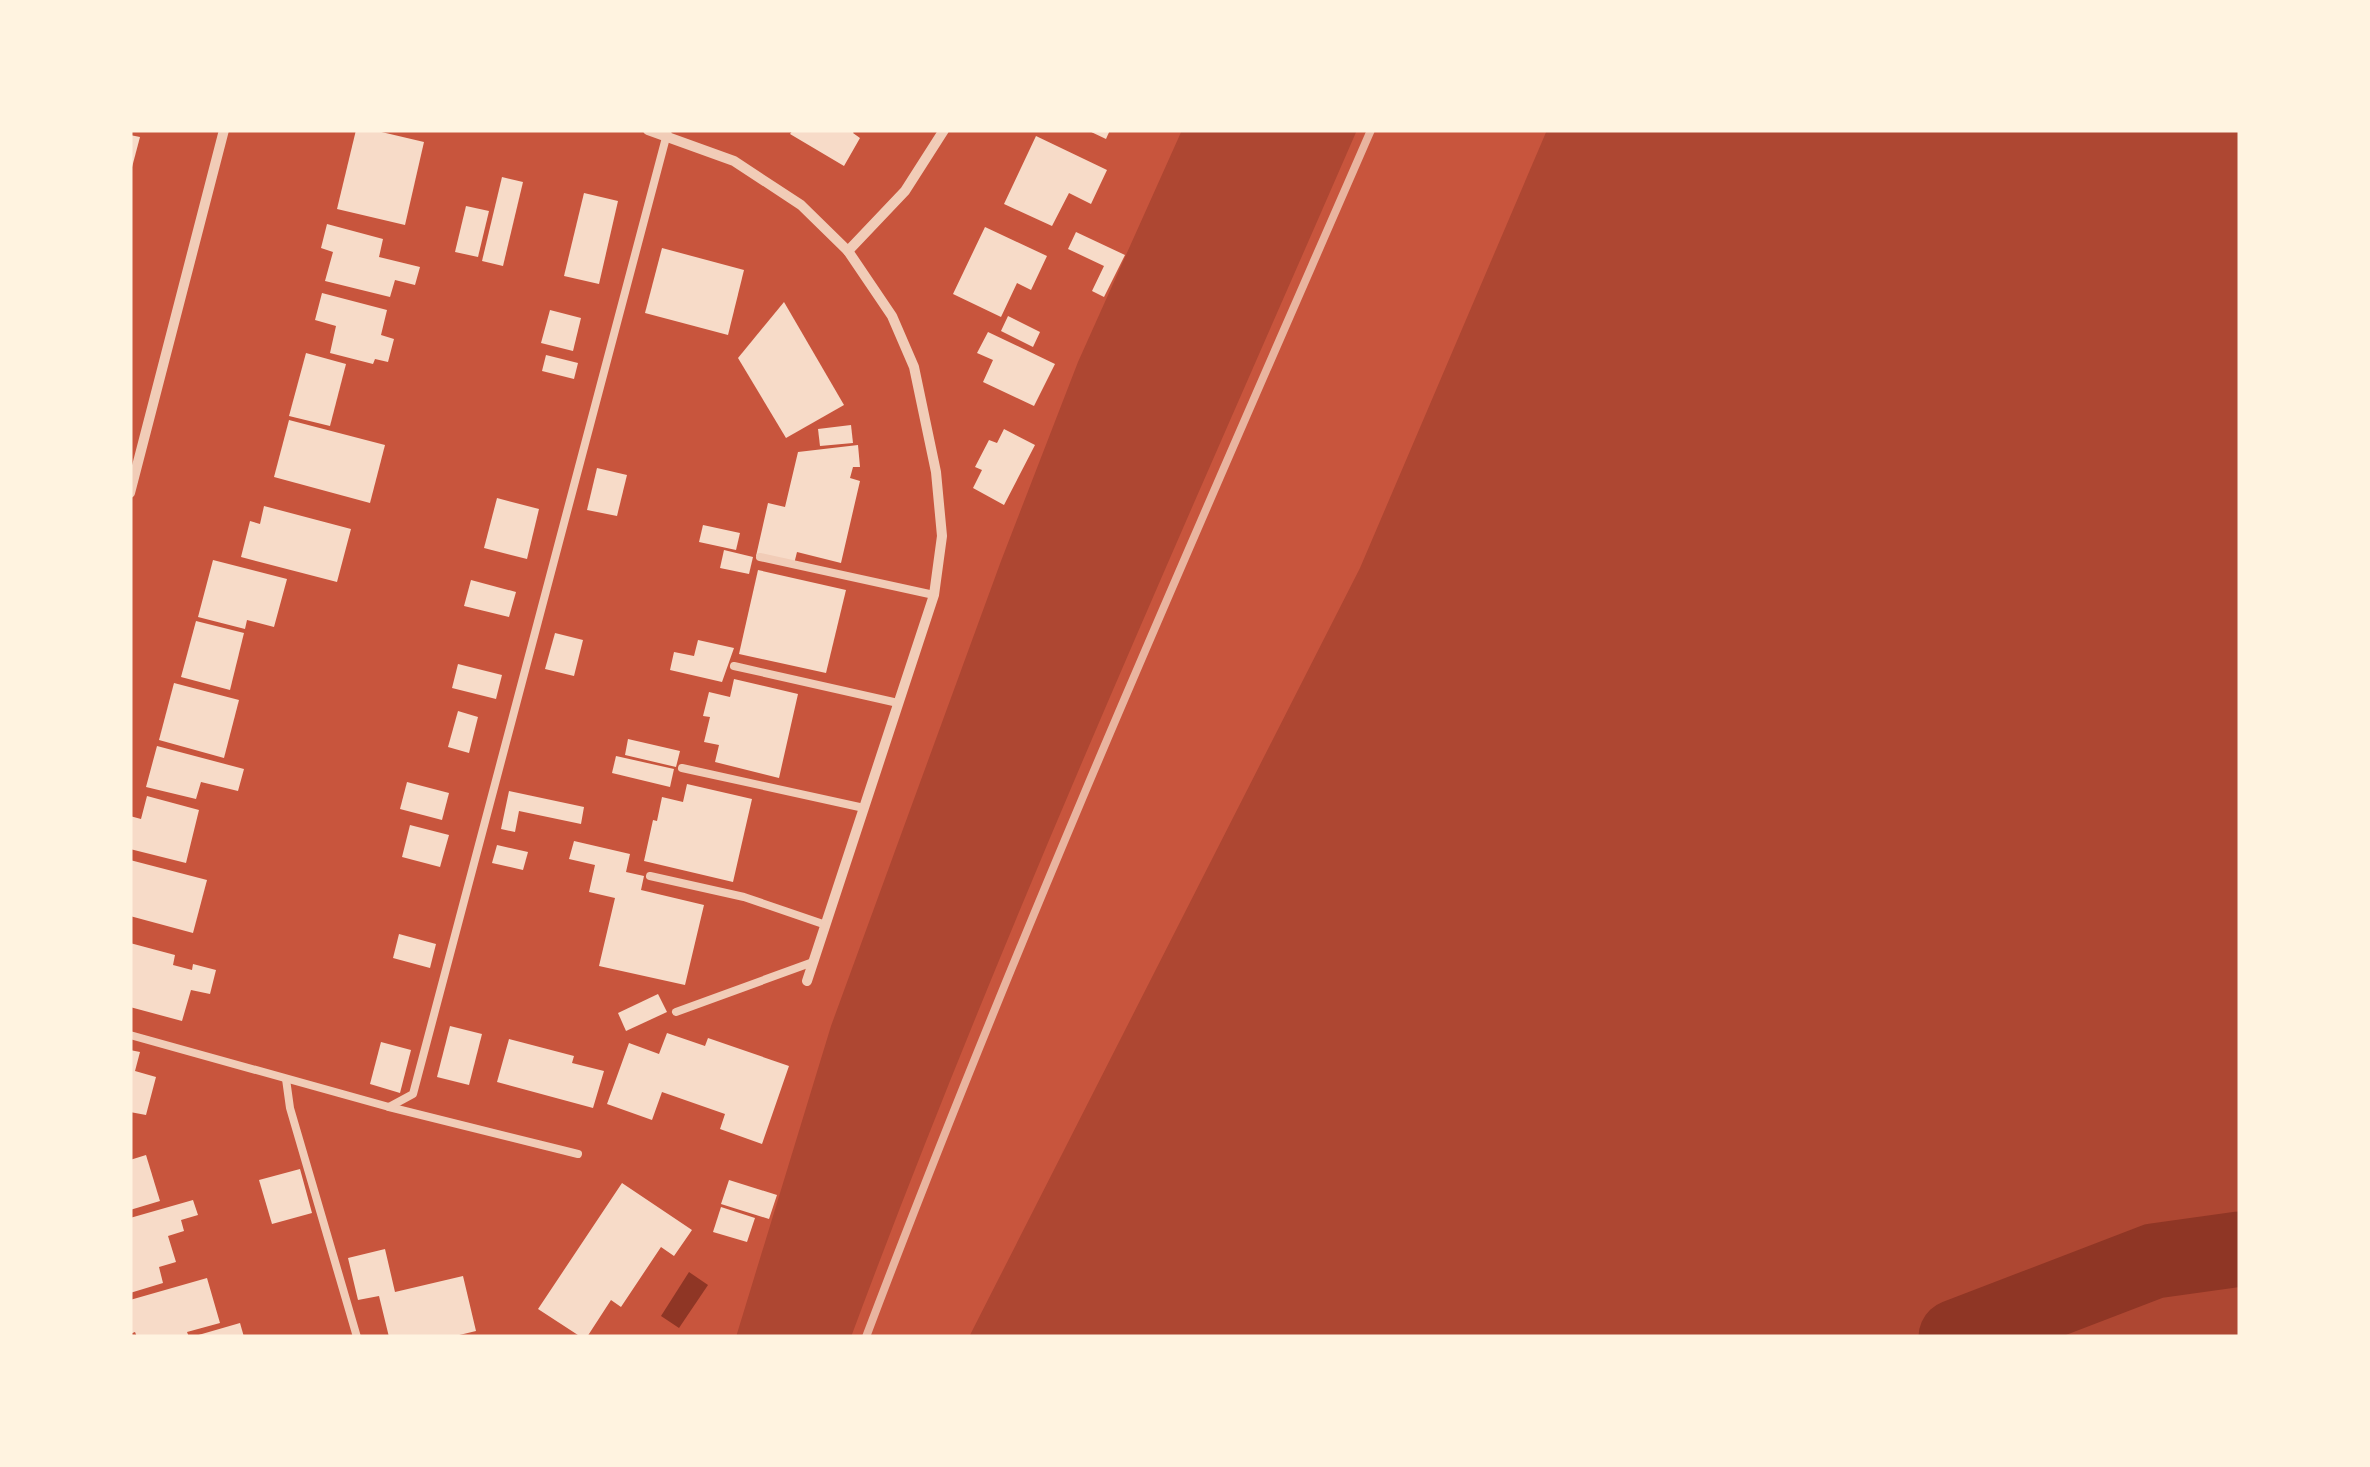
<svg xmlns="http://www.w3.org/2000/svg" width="2370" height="1467" font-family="'Libre Baskerville',serif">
  <rect width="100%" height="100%" fill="#c8553d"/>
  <!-- green -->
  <g fill="#ae4732">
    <path d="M 1182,130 L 1357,130 C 1183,530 1003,928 851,1337 L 736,1337 L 831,1026 L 1001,561 L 1078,362 Z"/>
    <path d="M 1547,130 L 2240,130 L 2240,1337 L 969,1337 L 1360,568 Z"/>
  </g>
  <!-- water -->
  <path fill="#8f3625" d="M 689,1272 L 708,1285 L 679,1328 L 661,1316 Z"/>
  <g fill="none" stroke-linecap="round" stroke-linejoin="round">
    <!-- river -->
    <path stroke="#8f3625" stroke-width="75" d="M 1956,1337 L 2154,1261 L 2240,1249"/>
  </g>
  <!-- building -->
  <g fill="#f7dbc8">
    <path d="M 356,130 L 373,130 L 424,142 L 405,225 L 337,209 Z"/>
    <path d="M 793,130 L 855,130 L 853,133 L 860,138 L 844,166 L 790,134 Z"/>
    <path d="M 1087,130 L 1110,130 L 1106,139 Z"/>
    <path d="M 130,135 L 140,137 L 131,171 L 130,171 Z"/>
    <path d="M 1036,136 L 1107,170 L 1091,204 L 1069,193 L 1052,226 L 1004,204 Z"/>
    <path d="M 502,177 L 523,182 L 503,266 L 482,261 Z"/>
    <path d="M 584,193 L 618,201 L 599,284 L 564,276 Z"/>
    <path d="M 466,206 L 489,211 L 478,257 L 455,252 Z"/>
    <path d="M 327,224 L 383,239 L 379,257 L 420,267 L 415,285 L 395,280 L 390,297 L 325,281 L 333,252 L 321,248 Z"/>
    <path d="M 985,227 L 1047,256 L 1031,290 L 1017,283 L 1001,317 L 953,294 Z"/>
    <path d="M 1076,232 L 1125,255 L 1104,297 L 1092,291 L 1104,266 L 1068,249 Z"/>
    <path d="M 662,248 L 744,270 L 728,335 L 645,313 Z"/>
    <path d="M 322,293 L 387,310 L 381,335 L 394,339 L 388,362 L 375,359 L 373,364 L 330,353 L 336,326 L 315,320 Z"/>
    <path d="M 784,302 L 844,405 L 786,438 L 738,358 Z"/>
    <path d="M 550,310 L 581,318 L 573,351 L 541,343 Z"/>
    <path d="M 1008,316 L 1040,332 L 1033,347 L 1001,331 Z"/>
    <path d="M 988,332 L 1055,364 L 1034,406 L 983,382 L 993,360 L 977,353 Z"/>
    <path d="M 306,353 L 346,364 L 330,426 L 289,416 Z"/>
    <path d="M 546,355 L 578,363 L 574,379 L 542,371 Z"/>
    <path d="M 289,420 L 385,445 L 370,503 L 274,477 Z"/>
    <path d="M 851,425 L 853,443 L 820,446 L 818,429 Z"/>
    <path d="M 1004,429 L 1035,445 L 1004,505 L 973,488 L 982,470 L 975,467 L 989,440 L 997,443 Z"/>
    <path d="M 858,445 L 860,467 L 853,467 L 850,478 L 860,481 L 841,563 L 797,552 L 794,564 L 756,556 L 768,503 L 785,507 L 798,452 Z"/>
    <path d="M 597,468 L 627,475 L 617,516 L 587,510 Z"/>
    <path d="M 497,498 L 539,509 L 527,559 L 484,548 Z"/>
    <path d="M 264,506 L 351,529 L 337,582 L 241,557 L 250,521 L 260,524 Z"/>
    <path d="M 703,525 L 740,533 L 736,550 L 699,542 Z"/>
    <path d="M 724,550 L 753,557 L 749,574 L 720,568 Z"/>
    <path d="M 213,560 L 287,579 L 274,627 L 247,620 L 245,629 L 198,617 Z"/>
    <path d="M 758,570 L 846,590 L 826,673 L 739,654 Z"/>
    <path d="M 471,580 L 516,592 L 509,617 L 464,606 Z"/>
    <path d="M 196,621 L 244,633 L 230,690 L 181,677 Z"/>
    <path d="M 555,633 L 583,640 L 574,676 L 545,669 Z"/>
    <path d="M 698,640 L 734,648 L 722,682 L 670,670 L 674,652 L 694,656 Z"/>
    <path d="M 458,664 L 502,675 L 496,699 L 452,688 Z"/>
    <path d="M 734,679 L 798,694 L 779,778 L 715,762 L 719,745 L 704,742 L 710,717 L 703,716 L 709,692 L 730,697 Z"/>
    <path d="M 174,683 L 239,700 L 224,758 L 159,740 Z"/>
    <path d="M 458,711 L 478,717 L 469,753 L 448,747 Z"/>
    <path d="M 628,739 L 680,751 L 676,767 L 625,755 Z"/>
    <path d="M 157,746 L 244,769 L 238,791 L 201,782 L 196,799 L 146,787 Z"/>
    <path d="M 616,756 L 674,769 L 670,787 L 612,773 Z"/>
    <path d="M 407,782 L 449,793 L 442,820 L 400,809 Z"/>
    <path d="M 687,784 L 752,799 L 733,882 L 644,861 L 653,820 L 657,821 L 662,797 L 683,802 Z"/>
    <path d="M 509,791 L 584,807 L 581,824 L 519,811 L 515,832 L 501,829 Z"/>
    <path d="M 147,796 L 199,810 L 186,863 L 130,849 L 130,816 L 141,819 Z"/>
    <path d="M 410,825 L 449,835 L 440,867 L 402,857 Z"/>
    <path d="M 574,841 L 630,854 L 626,872 L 644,876 L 641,890 L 704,905 L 685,985 L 599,966 L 615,898 L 589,892 L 595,865 L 569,859 Z"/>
    <path d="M 497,845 L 528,852 L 523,870 L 492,863 Z"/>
    <path d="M 130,860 L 207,880 L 193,933 L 130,916 Z"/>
    <path d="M 399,934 L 436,944 L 430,968 L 393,958 Z"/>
    <path d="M 130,943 L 175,955 L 173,965 L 192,970 L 193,964 L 216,970 L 210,994 L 191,990 L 182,1021 L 130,1007 Z"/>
    <path d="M 658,994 L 667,1012 L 626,1031 L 618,1013 Z"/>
    <path d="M 450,1026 L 482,1034 L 469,1085 L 437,1077 Z"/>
    <path d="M 667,1033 L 705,1046 L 708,1038 L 789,1066 L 762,1144 L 720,1129 L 725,1114 L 662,1092 L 652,1120 L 607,1104 L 629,1043 L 659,1054 Z"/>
    <path d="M 509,1039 L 574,1056 L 572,1063 L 604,1071 L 593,1108 L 497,1082 Z"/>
    <path d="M 381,1042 L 411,1050 L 400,1093 L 370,1084 Z"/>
    <path d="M 130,1050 L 140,1052 L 135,1071 L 156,1077 L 146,1115 L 130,1112 Z"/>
    <path d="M 146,1155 L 160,1201 L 130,1210 L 130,1160 Z"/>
    <path d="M 300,1169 L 312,1213 L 272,1224 L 259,1180 Z"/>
    <path d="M 729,1180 L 777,1195 L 769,1219 L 721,1204 Z"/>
    <path d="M 622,1183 L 692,1230 L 674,1256 L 661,1247 L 621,1307 L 611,1300 L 587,1337 L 581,1337 L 538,1309 Z"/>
    <path d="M 193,1200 L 198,1215 L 181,1220 L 184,1231 L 168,1236 L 176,1262 L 159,1267 L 163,1283 L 130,1293 L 130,1218 Z"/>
    <path d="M 721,1207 L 755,1218 L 747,1242 L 713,1232 Z"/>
    <path d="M 385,1249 L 395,1292 L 463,1276 L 476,1331 L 451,1337 L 389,1337 L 379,1296 L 358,1300 L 348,1258 Z"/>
    <path d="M 207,1278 L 220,1323 L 187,1332 L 189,1337 L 137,1337 L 135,1332 L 130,1334 L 130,1300 Z"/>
    <path d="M 240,1323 L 244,1337 L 195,1337 L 195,1336 Z"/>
  </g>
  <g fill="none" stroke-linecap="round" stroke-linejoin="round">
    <!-- service -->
    <g stroke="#f1ccb7" stroke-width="8">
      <path d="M 760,557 L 934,595"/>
      <path d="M 734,666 L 898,703"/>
      <path d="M 682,768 L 864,808"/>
      <path d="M 650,876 L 744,897 L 826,925"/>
      <path d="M 676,1012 L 813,962"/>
      <path d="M 130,1035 L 389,1107 L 413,1094 L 668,130"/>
      <path d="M 286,1079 L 290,1108 L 357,1337"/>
      <path d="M 389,1107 L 578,1154"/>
    </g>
    <!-- minor -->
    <g stroke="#f1ccb7" stroke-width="10">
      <path d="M 648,130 L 734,161 L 801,205 L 848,251 L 892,316 L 914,367 L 936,472 L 942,536 L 934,595 L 807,981"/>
      <path d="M 848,251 L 905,191 L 944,130"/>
      <path d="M 130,493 L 224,130"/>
    </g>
    <!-- rail -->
    <path stroke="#e9b49f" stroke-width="8" d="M 866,1337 C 1020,929 1197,530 1371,130"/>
  </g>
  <!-- border -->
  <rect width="2370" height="1467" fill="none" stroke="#fff3e0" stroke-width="265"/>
</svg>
